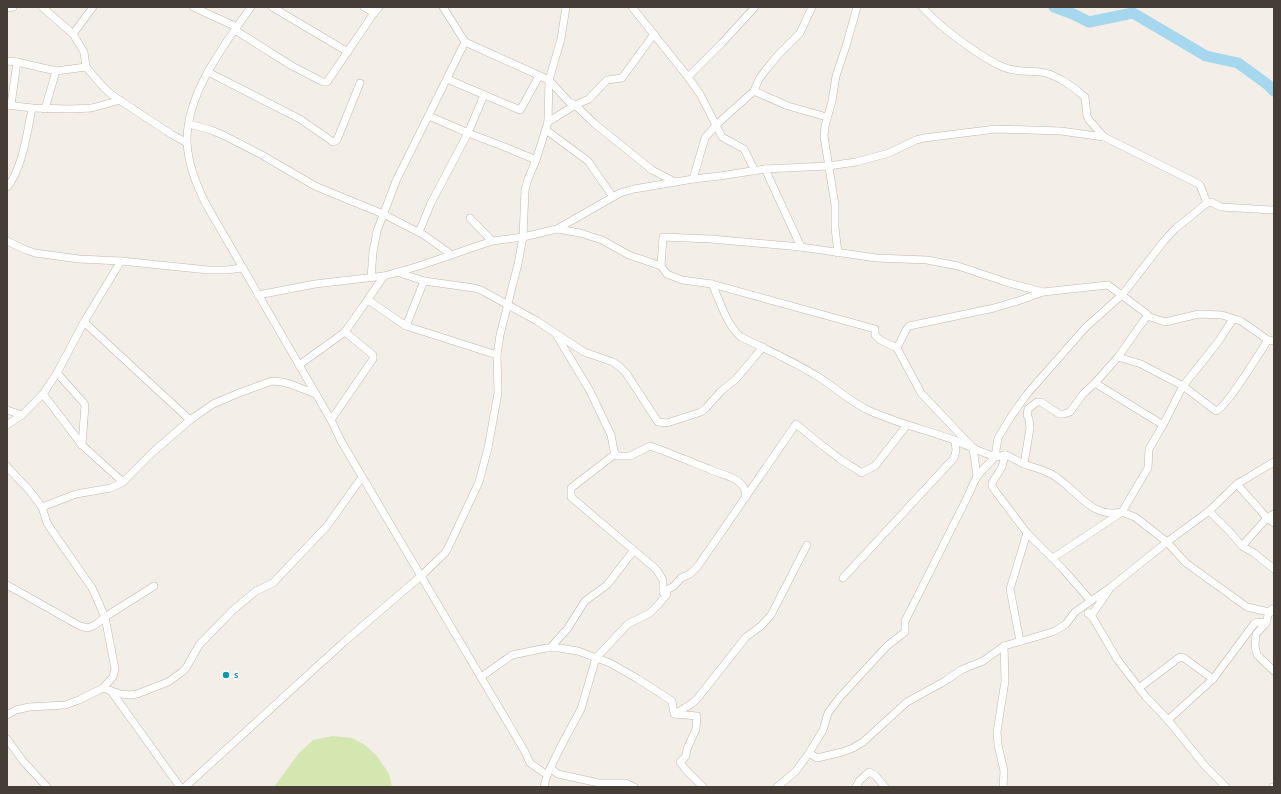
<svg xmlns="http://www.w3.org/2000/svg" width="1281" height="794" font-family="Signika,sans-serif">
  <rect width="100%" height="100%" fill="#f3eee7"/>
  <!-- green -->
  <path fill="#d4e7b1" d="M 333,736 L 352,738 L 365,745 L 377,756 L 389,774 L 392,787 L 274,787 L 299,753 L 313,740 Z"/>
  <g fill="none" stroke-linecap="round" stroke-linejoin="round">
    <!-- river -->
    <path stroke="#a5d8ef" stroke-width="11" d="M 1054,7 L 1073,14 L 1089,22 L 1133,13 L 1206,56 L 1238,63 L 1267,84 L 1274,91"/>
    <!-- minor casing -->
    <g stroke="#c2b8ad" stroke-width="8">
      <g id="minor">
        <path d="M 42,7 L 73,34 L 84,52 L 86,67 L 104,88 L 112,95 L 171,134 L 187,143"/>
        <path d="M 193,7 L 237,27"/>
        <path d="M 251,7 C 224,45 186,94 187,142 C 188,164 197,187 207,206 L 331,420 L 341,441 L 524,750 L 530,763 L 547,775 L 544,787"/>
        <path d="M 272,7 L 348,52"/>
        <path d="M 364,7 L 374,13 L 379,7"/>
        <path d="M 443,7 L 465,42 L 549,80 L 569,102 L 575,105 L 595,124 L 652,170 L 675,182"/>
        <path d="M 632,7 L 688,77 L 700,94 L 722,137 L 744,149 L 755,171"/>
        <path d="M 922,7 C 927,12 932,17 937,22 C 957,39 979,56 1003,67 C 1017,73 1026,70 1040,72 C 1054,73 1074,87 1085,97 L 1087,116 L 1089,120 L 1104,137 L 1197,183 L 1200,185 L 1207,203"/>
        <path d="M 7,8 L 13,7"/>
        <path d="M 235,30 L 292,66 L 323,82 L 327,82 L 374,13"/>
        <path d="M 73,34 L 93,7"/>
        <path d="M 7,61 L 17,62 L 56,71 L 86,67"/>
        <path d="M 208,72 L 300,119 L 333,142 L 337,140 L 360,83"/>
        <path d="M 688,77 L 722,43 L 755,7"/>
        <path d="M 447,79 L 520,110 L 522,107 L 539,76"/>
        <path d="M 754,91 L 788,106 L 827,117"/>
        <path d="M 7,105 L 32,108 L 70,109 L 92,108 L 120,100"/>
        <path d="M 11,105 L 17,62"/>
        <path d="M 45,109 L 56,71"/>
        <path d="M 429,116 L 468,133 L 510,149 L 536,160"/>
        <path d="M 548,122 L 575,105 L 589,99 L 607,80 L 622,78 L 654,34"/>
        <path d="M 189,124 L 211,130 L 225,136 L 262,155 L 315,186 L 383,214 L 424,235 L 452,255"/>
        <path d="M 546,130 L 588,161 L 613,197"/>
        <path d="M 765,169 L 801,247"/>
        <path d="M 693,179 L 705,138 L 716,125 L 754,91 L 759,79 L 765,71 L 778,55 L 800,33 L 812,7"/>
        <path d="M 7,187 C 22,171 28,129 32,108"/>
        <path d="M 470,218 L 492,241"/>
        <path d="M 557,229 L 580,233 L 602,240 L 629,255 L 661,266 L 667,274 L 682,280 L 712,284 L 875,329 L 875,335 L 880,340 L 897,348 L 921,393 L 973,448 L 977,476"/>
        <path d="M 419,232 L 431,203 L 468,133 L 484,95"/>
        <path d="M 7,241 L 26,250 L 35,253 L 79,259 L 121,261 L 208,270 L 227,270 L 242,268"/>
        <path d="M 838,253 L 835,228 L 835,205 L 824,136 L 825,126 L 832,101 L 836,76 L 847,43 L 857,7"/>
        <path d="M 661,266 L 663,237 L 711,239 L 801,247 L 876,258 L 927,260 L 958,266 L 1009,283 L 1043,292"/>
        <path d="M 397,272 L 424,281 L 474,288 L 481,290 L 537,321 L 584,352 L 613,362 L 619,366 L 626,373 L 658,422 L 667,423 L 701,412 L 706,408 L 721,391 L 736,379 L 763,347"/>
        <path d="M 371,278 L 373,252 L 377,231 L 396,181 L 465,42"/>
        <path d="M 712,284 C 720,301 727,326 741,337 C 768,350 795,362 820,378 C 837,389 852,403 870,411 C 897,423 926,430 954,440 C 967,445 980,452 993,456 C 997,458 1001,455 1005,455 C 1011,456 1018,462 1024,464 C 1032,467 1040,469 1047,472 C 1074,483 1088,520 1122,512 L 1148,468 L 1149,449 L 1163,425 L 1183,386 L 1218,342 L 1233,319"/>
        <path d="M 258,295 L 315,284 L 384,276 L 419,266 L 492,241 L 523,237 L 557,229 L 620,193 L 634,189 L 693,179 L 720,176 L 765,169 L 828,166 L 856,162 L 889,153 L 916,140 L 924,138 L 996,129 L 1061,131 L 1104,137"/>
        <path d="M 368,300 L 406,326 L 497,355"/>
        <path d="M 84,322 L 190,420"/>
        <path d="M 406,326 L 424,281"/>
        <path d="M 557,336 L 590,391 L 611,435 L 614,451 L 617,456 L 630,456 L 650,446 C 670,453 689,461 709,469 C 719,474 731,475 740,483 C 745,487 745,491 746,497"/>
        <path d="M 897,348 L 906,330 L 909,326 L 994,308 L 1021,300 L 1043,292 L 1108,285 L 1147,314 L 1147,316 L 1165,322 L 1199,314 L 1222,315 L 1241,321 L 1268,340 L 1274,341"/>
        <path d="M 1118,357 L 1141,364 L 1183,386 L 1216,411 C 1226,408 1260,352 1268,340"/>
        <path d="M 299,365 L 345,332 L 384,276"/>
        <path d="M 57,373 L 83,402 L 85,405 L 82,445"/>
        <path d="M 1095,383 L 1163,425"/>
        <path d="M 43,394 L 82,445 L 123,482"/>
        <path d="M 7,410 L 22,415"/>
        <path d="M 331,420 L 373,359 L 373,355 L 345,332"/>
        <path d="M 7,425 L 22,415 L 43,394 L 57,373 L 84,322 L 121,261"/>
        <path d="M 615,454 L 571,488 L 571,497 L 656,569 L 663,580 L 663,592"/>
        <path d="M 1005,455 L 1002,467 L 992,483 L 992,486 L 996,492 L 1027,533 L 1063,569 L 1090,600"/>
        <path d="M 1024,464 L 1030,428 L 1029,419 L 1027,415 L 1028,409 L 1037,402 L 1041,402 L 1059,414 L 1064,414 L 1070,412 L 1083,394 L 1095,383 L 1118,357 L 1147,316"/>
        <path d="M 7,466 L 10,470 L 29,490 L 42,507 L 47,523 L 53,532 L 92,588 L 105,617 L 115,669 L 113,677 L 103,688 L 79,700 L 65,705 L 29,707 L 16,710 L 7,715"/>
        <path d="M 1237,484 L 1267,518 L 1274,523"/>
        <path d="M 42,507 L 76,494 L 111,488 L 123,482 L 153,452 L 190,420 L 213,404 L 239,393 L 272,381 L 282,382 L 290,384 L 316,394"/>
        <path d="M 1209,511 L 1229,531 L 1242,546 L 1254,553 L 1274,569"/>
        <path d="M 1242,546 L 1267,518 L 1274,514"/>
        <path d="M 1053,558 L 1122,512 L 1135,517 L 1167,542 L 1186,563 L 1247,607 L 1269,612 L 1274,612"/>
        <path d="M 843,578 L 954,458 L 956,451 L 955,440"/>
        <path d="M 7,585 L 80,626 L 88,628 L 95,625 L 105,617 L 154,586"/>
        <path d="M 1272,609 L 1269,612 L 1266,623 L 1256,634 L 1255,646 L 1257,655 L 1274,671"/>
        <path d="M 1088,613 L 1093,618 L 1117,659 L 1146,697 L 1168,720 L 1205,766 L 1226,787"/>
        <path d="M 1088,613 L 1093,613 L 1109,590"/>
        <path d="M 1020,641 L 1010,589 L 1027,533"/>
        <path d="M 551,647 L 568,628 L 585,601 L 607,585 L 634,550"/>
        <path d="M 481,677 L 512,655 L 546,648 L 559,648 L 578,651 L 610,663 L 638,679 L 672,701 L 674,714 L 697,716 L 696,729 L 687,749 L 686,756 L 680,762 L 685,769 L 703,787"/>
        <path d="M 103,688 L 120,694 L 130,695 L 137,694 L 168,682 L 182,672 L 186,668 L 199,645 L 232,611 L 256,591 L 273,583 L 327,526 L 362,477"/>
        <path d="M 1139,688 L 1180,657 L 1184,658 L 1213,679"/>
        <path d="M 111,691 L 180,787"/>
        <path d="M 675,714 L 691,704 L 697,699 L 746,637 L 761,626 L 771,615 L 807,545"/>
        <path d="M 1168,720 L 1213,679 L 1254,624 L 1257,622 L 1266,623"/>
        <path d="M 7,739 L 23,761 L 47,787"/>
        <path d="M 809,753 L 817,758 L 842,752 L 853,748 L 863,742 L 907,702 L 945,681 L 961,670 L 983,661 L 1004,646 L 1039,636 L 1055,631 L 1066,624 L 1075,612 L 1111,587 L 1167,542 L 1209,511 L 1237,484 L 1274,462"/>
        <path d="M 550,768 L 558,774 L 599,783 L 625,783 L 634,787"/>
        <path d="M 547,775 L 560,748 L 581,709 L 596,658 L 628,624 L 650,613 L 658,605 L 667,594 L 663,592 L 674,586 L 681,578 L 690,574 L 698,566 L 796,424 C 810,436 825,448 840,459 C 845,463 858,469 861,473 L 875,466 L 907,425"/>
        <path d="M 185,787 L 344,642 L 421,576 L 445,553 L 448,548 L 479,482 L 488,448 L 498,393 L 497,355 L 500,335 L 518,264 L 523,237 L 525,190 L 528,179 L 536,160 L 548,122 L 549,80 L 561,39 L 566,7"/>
        <path d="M 777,787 L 796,771 L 809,753 L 823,730 L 828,713 L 840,697 L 887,646 L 905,632 L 905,621 L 966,500 L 977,476 L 995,457 L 998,438 L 1012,415 L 1027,394 L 1086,327 L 1122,295 L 1164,241 L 1175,229 L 1207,203 L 1211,202 L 1221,207 L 1274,210"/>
        <path d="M 856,787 L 859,781 L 869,772 L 875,775 L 885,787"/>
        <path d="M 1003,787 L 1004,771 L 998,745 L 997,732 L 1005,681 L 1004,646"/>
        <path d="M 1273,787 L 1274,787"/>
      </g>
    </g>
    <!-- minor -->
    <use href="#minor" stroke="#fff" stroke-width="7"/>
  </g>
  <!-- markers -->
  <circle fill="#0f9aa8" stroke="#fff" stroke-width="1.5" cx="226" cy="675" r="4"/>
  <g text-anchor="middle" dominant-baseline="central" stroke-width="3" stroke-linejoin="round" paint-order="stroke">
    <!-- culture labels -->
    <g font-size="10" fill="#0d838f" stroke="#fff" text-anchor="start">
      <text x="234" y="675">s</text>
    </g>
  </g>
  <!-- border -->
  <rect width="1281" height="794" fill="none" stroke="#463e36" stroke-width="16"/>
</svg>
